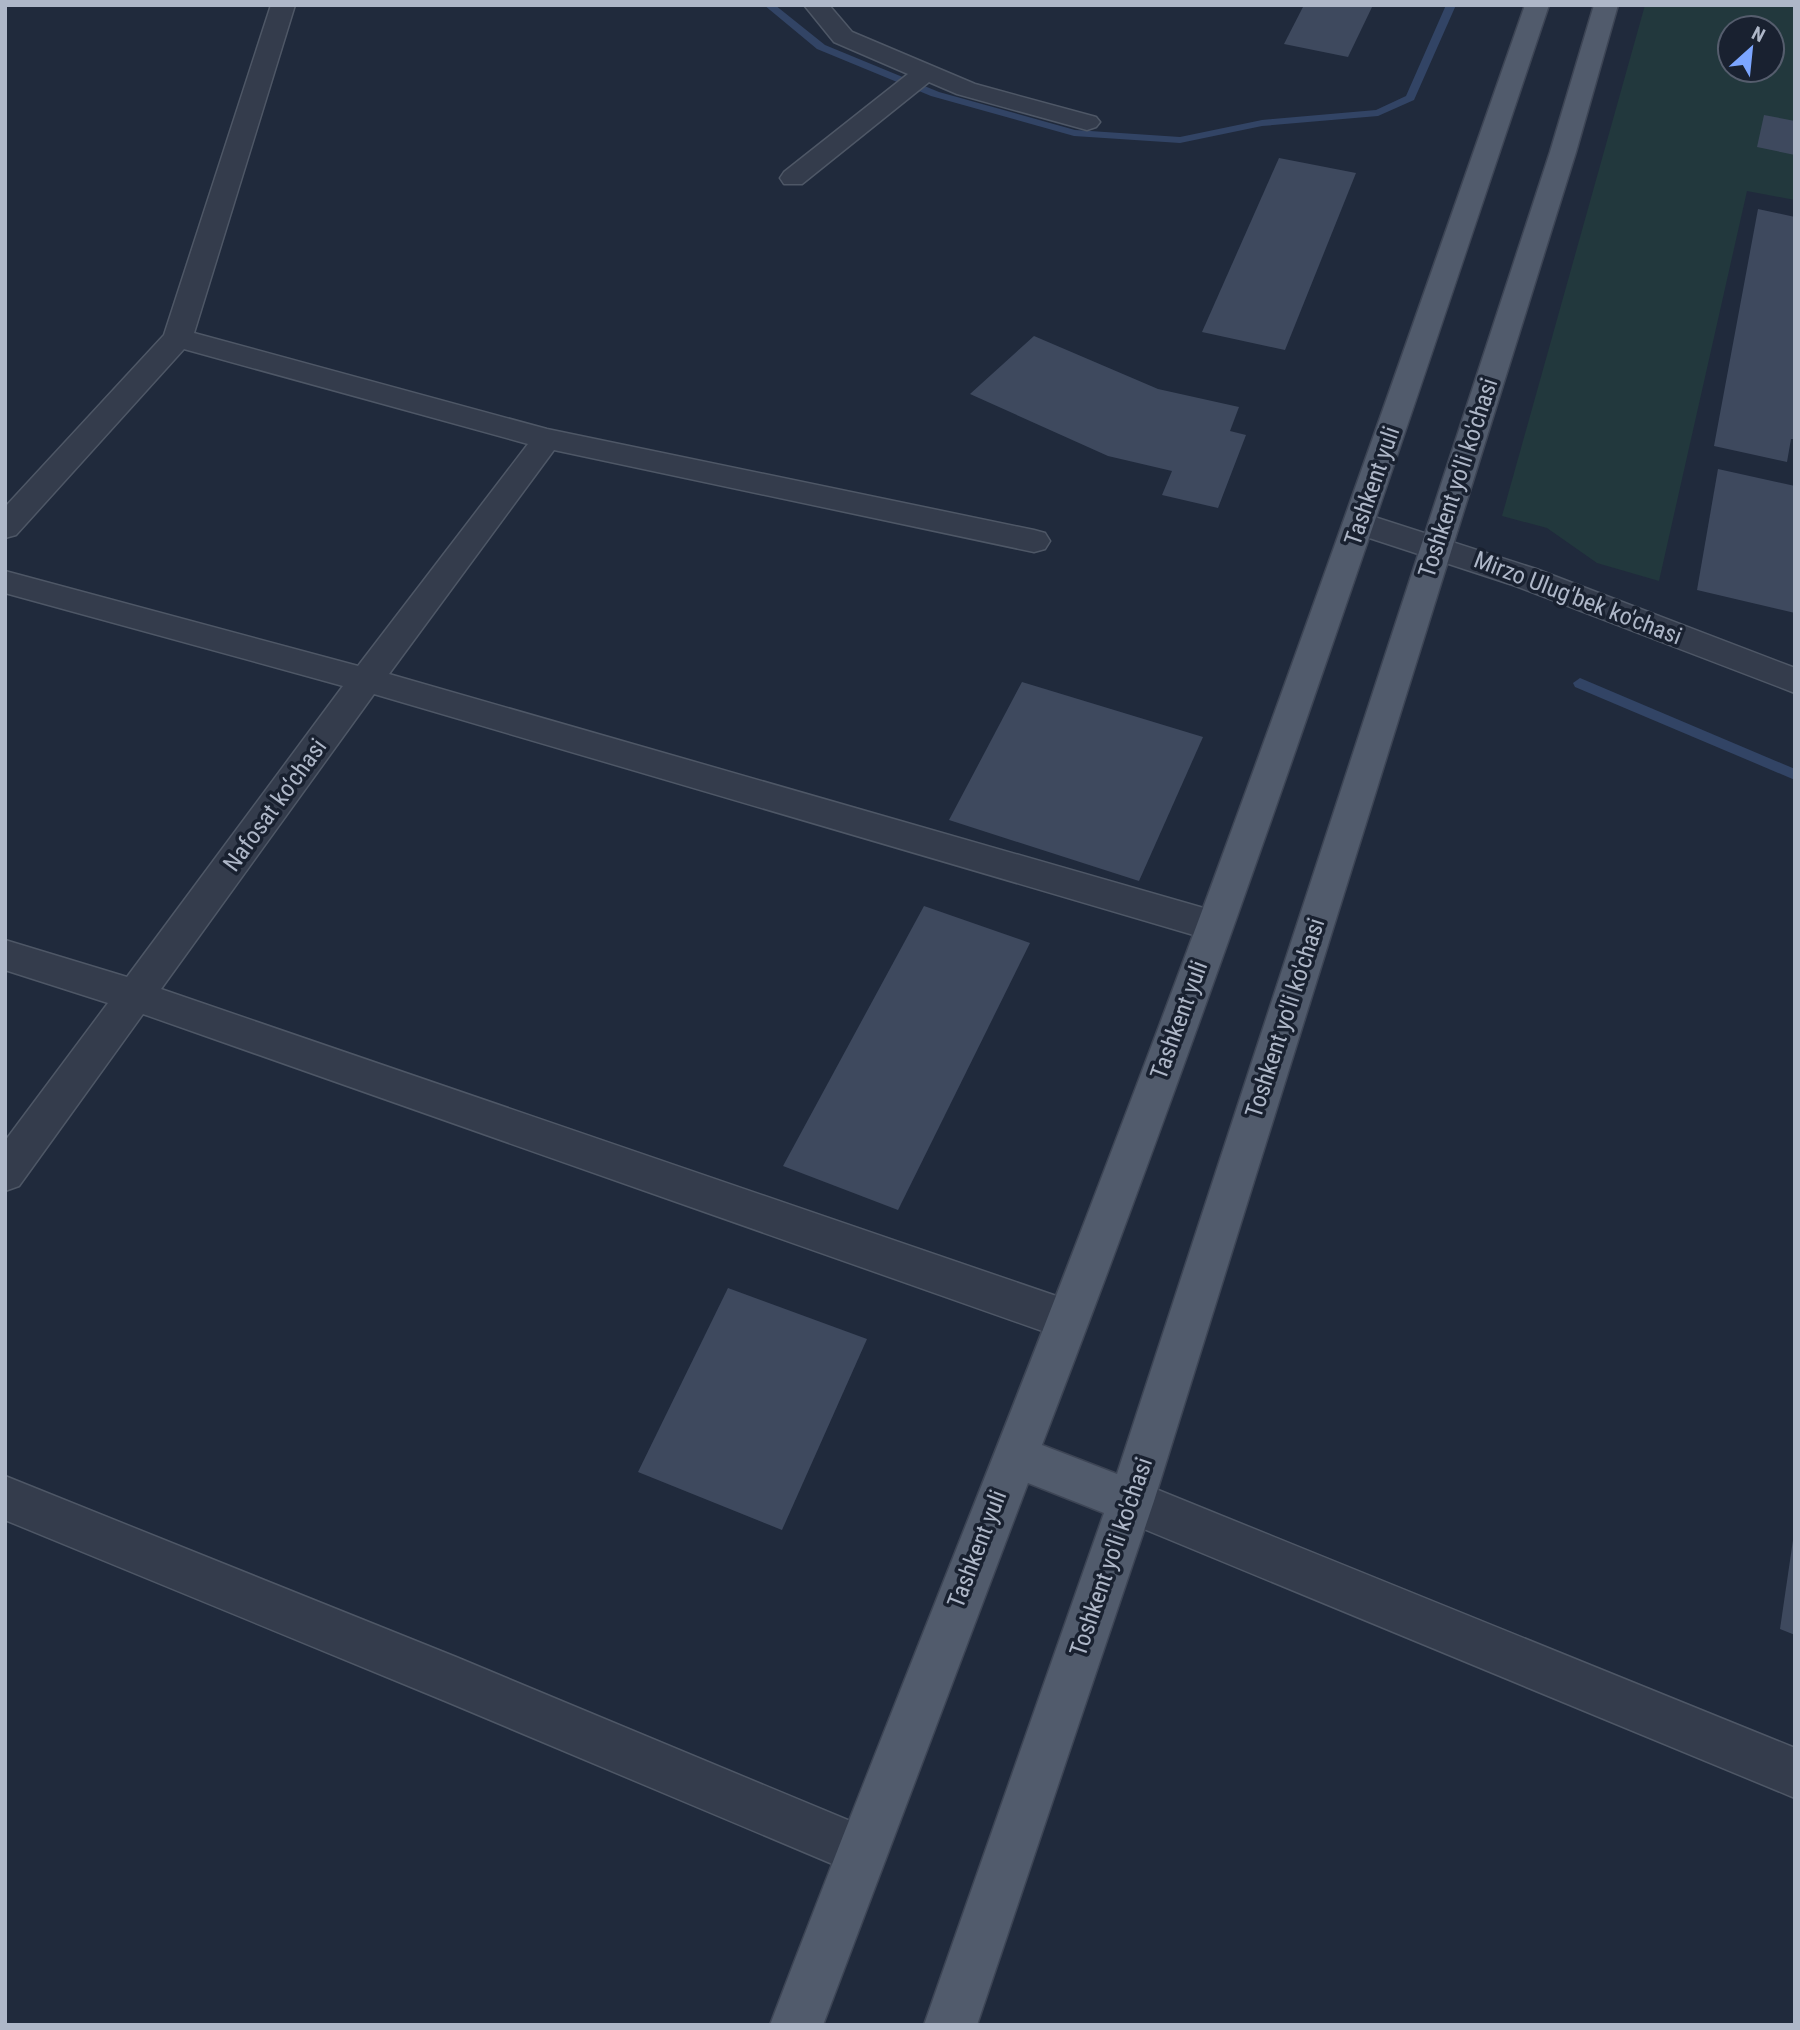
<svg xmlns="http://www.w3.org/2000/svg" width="1800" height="2030" font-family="'Roboto Condensed',sans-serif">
  <rect width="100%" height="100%" fill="#202a3c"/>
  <!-- green -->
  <path fill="#22383d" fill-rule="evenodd" d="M 1645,5 L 1795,5 L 1795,200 L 1747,191 L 1659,581 L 1597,563 L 1547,528 L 1502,516 ZM 1730,28 L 1772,28 L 1772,70 L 1730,70 Z"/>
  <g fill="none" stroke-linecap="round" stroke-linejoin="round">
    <!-- stream -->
    <g fill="#324465" fill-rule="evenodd">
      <path d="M 764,5 L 775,5 L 825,45 L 939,92 L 1075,130 L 1180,137 L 1262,120 L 1376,110 L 1406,96 L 1446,5 L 1456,5 L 1414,100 L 1378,116 L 1262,126 L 1180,143 L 1074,136 L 931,96 L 817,49 Z"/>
      <path d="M 1580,678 L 1795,769 L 1795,780 L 1575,687 L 1573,683 Z"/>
    </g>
  </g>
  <!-- building -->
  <g fill="#3e495e">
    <path d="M 1304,5 L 1373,5 L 1348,57 L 1284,44 Z"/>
    <path d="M 1764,115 L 1795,121 L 1795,155 L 1757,147 Z"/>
    <path d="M 1279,158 L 1356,173 L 1285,350 L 1202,332 Z"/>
    <path d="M 1758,209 L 1795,217 L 1795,439 L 1791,439 L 1787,462 L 1714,446 Z"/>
    <path d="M 1034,336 L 1158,389 L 1239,407 L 1230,431 L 1246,435 L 1218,508 L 1162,495 L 1172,471 L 1108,456 L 970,394 Z"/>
    <path d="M 1718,469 L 1795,486 L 1795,613 L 1697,590 Z"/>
    <path d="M 1022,682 L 1203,737 L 1139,881 L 949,820 Z"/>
    <path d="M 924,906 L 1030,943 L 898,1210 L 783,1166 Z"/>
    <path d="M 728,1288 L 867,1339 L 782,1530 L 638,1472 Z"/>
    <path d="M 1793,1540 L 1795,1540 L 1795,1635 L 1780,1629 Z"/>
  </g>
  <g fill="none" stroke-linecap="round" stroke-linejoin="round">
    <!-- minor casing -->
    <g stroke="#4e5766" stroke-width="3">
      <g id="minor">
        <path d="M 271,5 L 295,5 L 194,333 L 547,429 L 1034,530 L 1045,533 L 1050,541 L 1045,549 L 1034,552 L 554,450 L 389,674 L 1214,911 L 1227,915 L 1233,926 L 1227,937 L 1214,941 L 374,694 L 161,989 L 1068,1300 L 1083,1306 L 1089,1320 L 1083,1334 L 1068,1340 L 143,1014 L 19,1186 L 5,1191 L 5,1141 L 108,1003 L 5,970 L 5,940 L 127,977 L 343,686 L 5,593 L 5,571 L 358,666 L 528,444 L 184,349 L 16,535 L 5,538 L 5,507 L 164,335 Z"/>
        <path d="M 804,5 L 829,5 L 852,32 L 975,84 L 1096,117 L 1100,122 L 1096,127 L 1087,130 L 957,94 L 929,82 L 802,184 L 784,184 L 780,178 L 784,172 L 908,74 L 834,42 Z"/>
        <path d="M 1359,512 L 1536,569 L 1795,668 L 1795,693 L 1513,585 L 1348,531 L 1343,523 L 1348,515 Z"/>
        <path d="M 5,1476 L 456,1657 L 879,1833 L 886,1851 L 879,1869 L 861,1876 L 445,1701 L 5,1520 Z"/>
        <path d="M 1131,1479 L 1795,1748 L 1795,1798 L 1115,1517 L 1108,1501 L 1115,1485 Z"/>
      </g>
    </g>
    <!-- major casing -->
    <g stroke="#3d4555" stroke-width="3">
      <path id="major" d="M 1525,5 L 1549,5 C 1387,488 1225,970 1042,1445 L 1117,1474 L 1550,152 L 1594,5 L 1618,5 L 1576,152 L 1154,1501 L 977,2025 L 924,2025 L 1104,1513 L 1028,1483 L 823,2025 L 770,2025 C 881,1733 999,1448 1109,1158 C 1255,777 1390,391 1525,5 Z"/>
    </g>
    <!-- minor -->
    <use href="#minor" fill="#343c4c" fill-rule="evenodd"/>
    <!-- major -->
    <use href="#major" fill="#515b6c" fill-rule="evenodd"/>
  </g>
  <g text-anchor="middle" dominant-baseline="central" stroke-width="7" stroke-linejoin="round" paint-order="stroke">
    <!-- street labels -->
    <g font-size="24" fill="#aeb7c8" stroke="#192130">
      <text transform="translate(1458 478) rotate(-72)">Toshkent yo'li ko'chasi</text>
      <text transform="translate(1372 486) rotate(-71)">Tashkent yuli</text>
      <text transform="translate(1578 598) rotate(21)">Mirzo Ulug'bek ko'chasi</text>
      <text transform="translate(275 805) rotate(-54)">Nafosat ko‘chasi</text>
      <text transform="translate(1285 1018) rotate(-72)">Toshkent yo'li ko'chasi</text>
      <text transform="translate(1179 1020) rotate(-70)">Tashkent yuli</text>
      <text transform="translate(977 1549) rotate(-69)">Tashkent yuli</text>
      <text transform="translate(1111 1557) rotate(-71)">Toshkent yo'li ko'chasi</text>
    </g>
  </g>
  <!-- border -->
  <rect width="1800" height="2030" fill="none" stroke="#aeb7c8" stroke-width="14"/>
  <!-- north arrow -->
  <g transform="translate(1751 49) rotate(27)"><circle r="33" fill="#192130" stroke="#555d6d" stroke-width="2"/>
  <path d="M0-5L12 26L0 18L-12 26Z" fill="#7ca6ff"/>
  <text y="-10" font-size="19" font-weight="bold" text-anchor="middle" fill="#aeb7c8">N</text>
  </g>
</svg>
